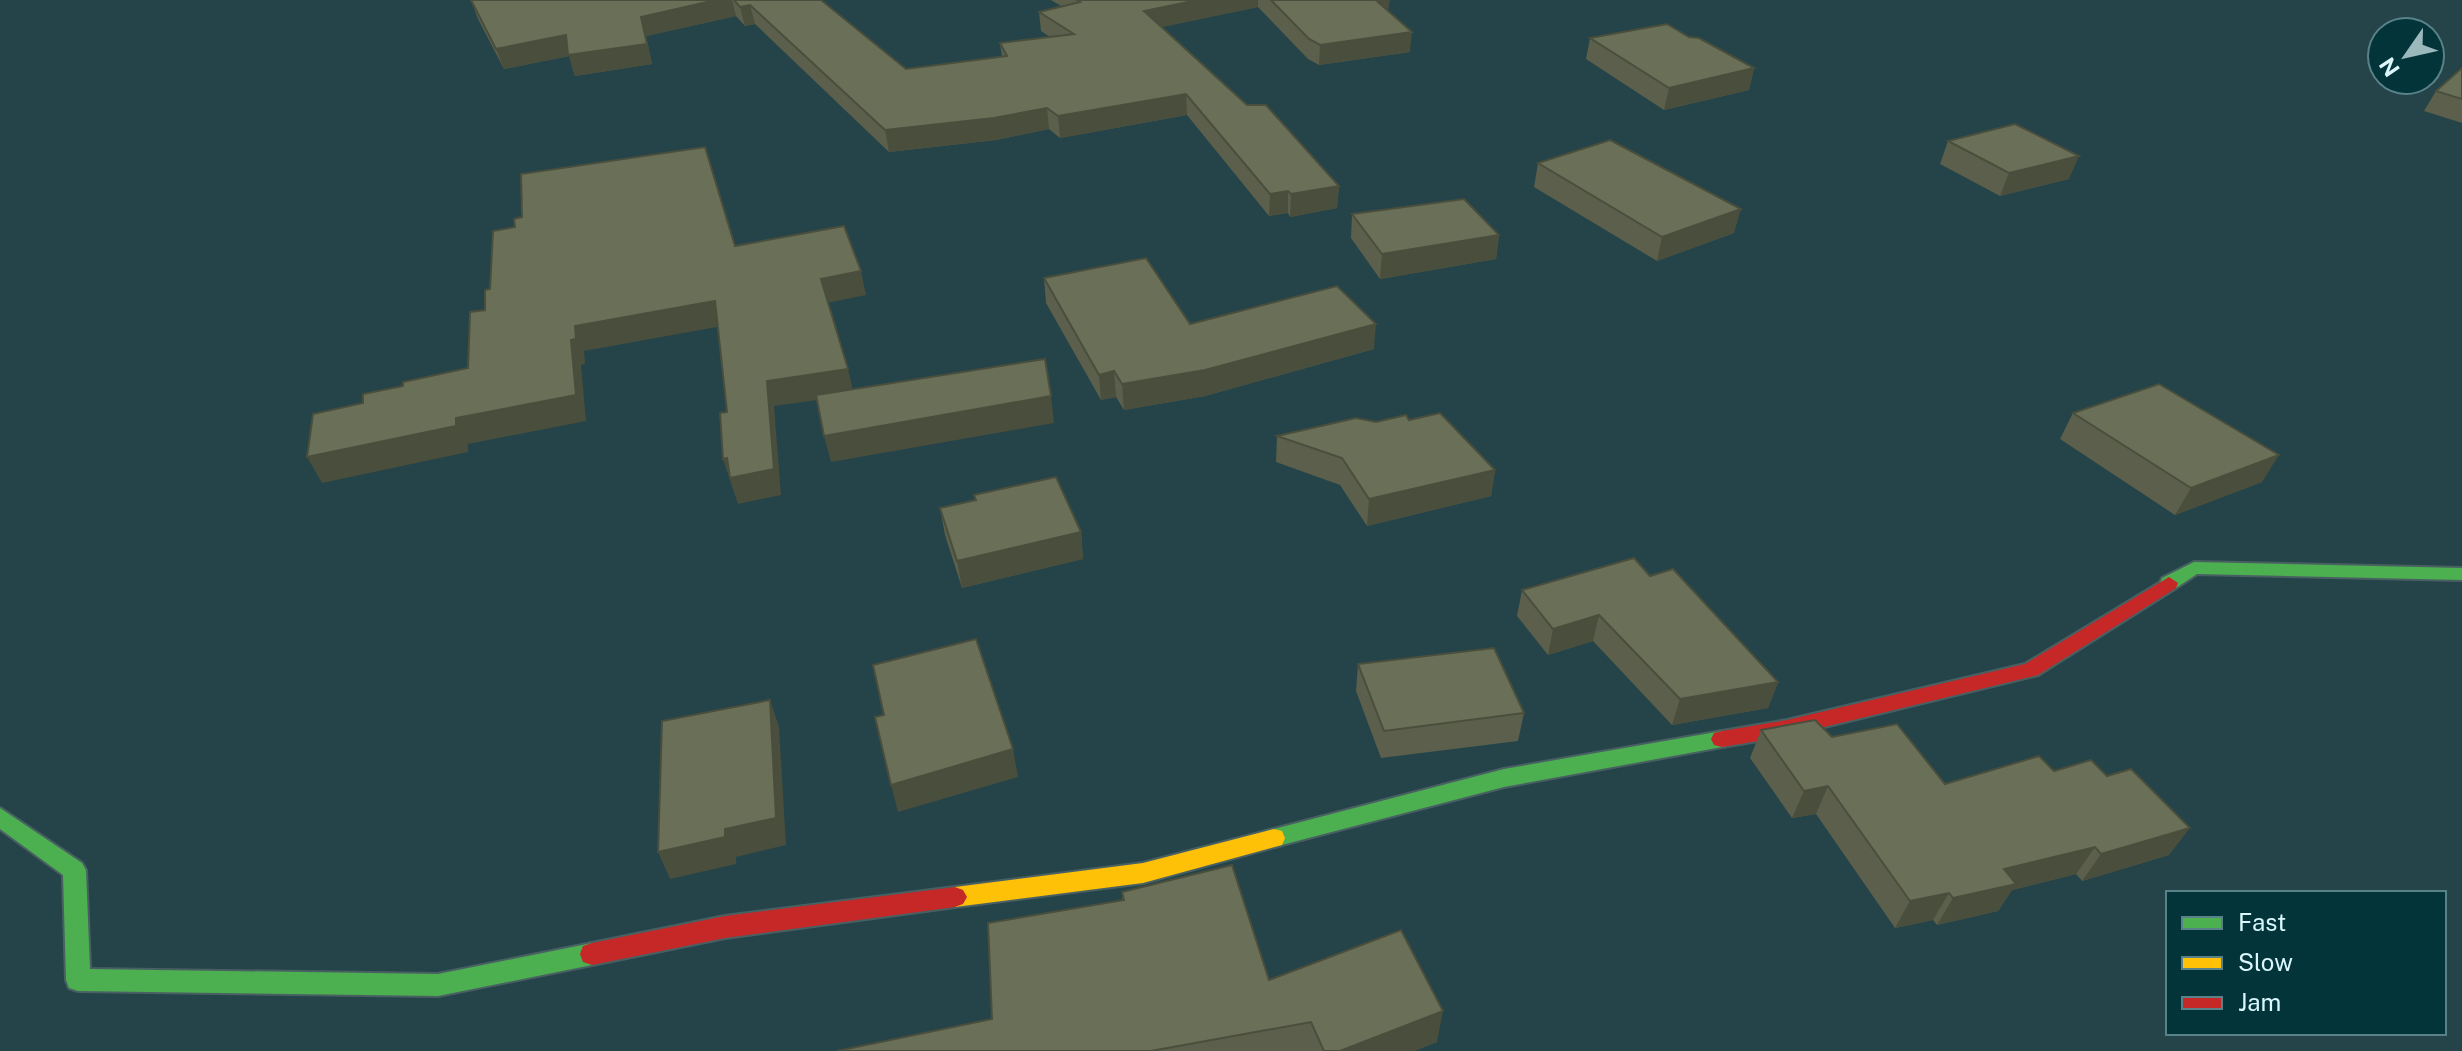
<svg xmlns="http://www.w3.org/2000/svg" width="2462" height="1051" font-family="'Public Sans',sans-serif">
  <rect width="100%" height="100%" fill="#244449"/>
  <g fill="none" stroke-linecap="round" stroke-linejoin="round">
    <!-- fast casing -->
    <g stroke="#496063" stroke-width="4">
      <g id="fast">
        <path d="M 2194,562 L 2462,568 L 2462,580 L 2197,574 L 2176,588 L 2162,588 L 2160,583 L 2162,578 Z"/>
        <path d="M 1722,731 L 1730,733 L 1733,739 L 1730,745 L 1722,747 L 1504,787 L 1274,847 L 1266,845 L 1263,838 L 1266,831 L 1274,829 L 1504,769 Z"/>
        <path d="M 0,808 L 82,863 L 86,870 L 90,969 L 438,974 L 592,943 L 601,946 L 604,954 L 601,962 L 592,965 L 438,996 L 78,991 L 69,988 L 66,980 L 63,875 L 0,829 Z"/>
      </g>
    </g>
    <!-- slow casing -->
    <g stroke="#496063" stroke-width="4">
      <path id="slow" d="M 1274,829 L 1282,831 L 1285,838 L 1282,845 L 1143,883 L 955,907 L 947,904 L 943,897 L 947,890 L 955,887 L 1143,863 Z"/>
    </g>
    <!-- jam casing -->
    <g stroke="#496063" stroke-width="4">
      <g id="jam">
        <path d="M 2169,577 L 2178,583 L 2176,588 L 2038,675 L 1787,736 L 1722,747 L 1714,745 L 1711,739 L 1714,733 L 1722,731 L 1787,720 L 2025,664 Z"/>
        <path d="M 955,887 L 963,890 L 967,897 L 963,904 L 955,907 L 725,938 L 592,965 L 583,962 L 580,954 L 583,946 L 592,943 L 725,916 Z"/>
      </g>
    </g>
    <!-- fast -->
    <use href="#fast" fill="#4caf50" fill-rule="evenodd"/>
    <!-- slow -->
    <use href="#slow" fill="#ffc107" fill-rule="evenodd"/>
    <!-- jam -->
    <use href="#jam" fill="#c62828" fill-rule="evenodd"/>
  </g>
  <!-- wall -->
  <g fill="#5b5f4b">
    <path d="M 471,0 L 821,0 L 906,69 L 1002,57 L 1000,43 L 1050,37 L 1041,31 L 1039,12 L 1061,6 L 1051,0 L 1388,0 L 1389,1 L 1388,11 L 1410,52 L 1319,65 L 1308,59 L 1258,7 L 1161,27 L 1247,105 L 1339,186 L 1337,208 L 1290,217 L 1288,213 L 1269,216 L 1187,115 L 1060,138 L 1049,129 L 996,140 L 889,152 L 755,24 L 745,26 L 736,16 L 646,36 L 652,64 L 575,76 L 569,56 L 504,69 L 478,19 Z"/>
    <path d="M 1689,37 L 1754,68 L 1749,90 L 1664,110 L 1586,59 L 1590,38 Z"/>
    <path d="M 2462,68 L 2462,123 L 2424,111 L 2436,91 Z"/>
    <path d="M 1948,141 L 2069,179 L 2000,196 L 1940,164 Z"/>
    <path d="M 1538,163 L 1734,233 L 1657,261 L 1534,187 Z"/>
    <path d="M 1352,214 L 1499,235 L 1496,259 L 1380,279 L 1351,238 Z"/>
    <path d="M 1044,278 L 1190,324 L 1374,349 L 1205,396 L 1124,410 L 1116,397 L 1101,400 L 1046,303 Z"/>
    <path d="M 2073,413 L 2262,482 L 2175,515 L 2060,439 Z"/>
    <path d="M 1409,420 L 1495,470 L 1491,496 L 1367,526 L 1340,485 L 1276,462 L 1277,436 L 1376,422 Z"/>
    <path d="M 974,495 L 1081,532 L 1083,559 L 962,588 L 945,535 L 940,508 L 975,500 Z"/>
    <path d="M 1650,576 L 1778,682 L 1768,708 L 1672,725 L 1593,641 L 1548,655 L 1517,616 L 1522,590 Z"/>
    <path d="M 1358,664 L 1524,713 L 1518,741 L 1381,758 L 1356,691 Z"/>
    <path d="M 1761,730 L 1832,737 L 1945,784 L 2054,771 L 2169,855 L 2082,881 L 2076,874 L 2012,890 L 1998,911 L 1937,925 L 1933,920 L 1895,928 L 1816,814 L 1792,818 L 1750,758 Z"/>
    <path d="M 1122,892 L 1269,980 L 1437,1042 L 1414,1051 L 837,1051 L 992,1019 L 1122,901 Z"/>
  </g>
  <!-- shaded-wall -->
  <g fill="#4a4e3d">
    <path d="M 716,0 L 732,0 L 736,16 L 646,36 L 652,64 L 575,76 L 569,56 L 504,69 L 496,49 Z"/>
    <path d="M 1198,0 L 1258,0 L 1258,7 L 1144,31 L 1144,11 Z"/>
    <path d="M 1389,1 L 1387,20 L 1378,2 Z"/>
    <path d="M 750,5 L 755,24 L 745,26 L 740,7 Z"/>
    <path d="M 1412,32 L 1410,52 L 1319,65 L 1320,45 Z"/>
    <path d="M 1754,68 L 1749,90 L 1664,110 L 1669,88 Z"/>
    <path d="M 1186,94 L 1187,115 L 1060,138 L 1058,116 Z"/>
    <path d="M 1047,108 L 1049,129 L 996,140 L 889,152 L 885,130 Z"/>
    <path d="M 2079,156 L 2069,179 L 2000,196 L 2009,173 Z"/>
    <path d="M 1339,186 L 1337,208 L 1290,217 L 1291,194 Z"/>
    <path d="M 1288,191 L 1288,213 L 1269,216 L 1270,194 Z"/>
    <path d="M 1741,209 L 1734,233 L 1657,261 L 1662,237 Z"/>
    <path d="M 1499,235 L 1496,259 L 1380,279 L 1382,254 Z"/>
    <path d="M 861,271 L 866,295 L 827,303 L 821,279 Z"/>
    <path d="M 715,301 L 722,326 L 584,351 L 585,364 L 581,365 L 586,421 L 468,444 L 468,452 L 322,483 L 307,457 L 456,418 L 571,340 L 575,326 Z"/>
    <path d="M 1376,324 L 1374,349 L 1205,396 L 1124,410 L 1122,384 Z"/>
    <path d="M 848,369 L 854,395 L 774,406 L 781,495 L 738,504 L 723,459 L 767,381 Z"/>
    <path d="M 1114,371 L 1116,397 L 1101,400 L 1099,375 Z"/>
    <path d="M 1051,396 L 1054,423 L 831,462 L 824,436 Z"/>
    <path d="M 2279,455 L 2262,482 L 2175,515 L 2191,488 Z"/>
    <path d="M 1495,470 L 1491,496 L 1367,526 L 1369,499 Z"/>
    <path d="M 1081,532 L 1083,559 L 962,588 L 957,561 Z"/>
    <path d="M 1599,615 L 1593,641 L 1548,655 L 1553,629 Z"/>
    <path d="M 1778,682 L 1768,708 L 1672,725 L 1680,699 Z"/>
    <path d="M 770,700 L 779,727 L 786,845 L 736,857 L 736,864 L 670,879 L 658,852 L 725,829 Z"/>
    <path d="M 1013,749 L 1018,777 L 898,812 L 891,785 Z"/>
    <path d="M 1828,786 L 1816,814 L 1792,818 L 1804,791 Z"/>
    <path d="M 2190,828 L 2169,855 L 2082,881 L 2101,854 Z"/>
    <path d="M 2095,847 L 2076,874 L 2012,890 L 1998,911 L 1937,925 L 1953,898 L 2004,869 Z"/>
    <path d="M 1949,893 L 1933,920 L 1895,928 L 1910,901 Z"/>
    <path d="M 1443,1011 L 1437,1042 L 1414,1051 L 1340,1051 Z"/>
  </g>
  <!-- building -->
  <g fill="#6a6f57" stroke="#4a4e3d" stroke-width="2">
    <path d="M 471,0 L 716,0 L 641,17 L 647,44 L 568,55 L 566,35 L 496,49 Z"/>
    <path d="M 734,0 L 821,0 L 906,69 L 1007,56 L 1000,43 L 1074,34 L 1039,12 L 1080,2 L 1077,0 L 1198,0 L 1144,11 L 1247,105 L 1266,105 L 1339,186 L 1291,194 L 1288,191 L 1270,194 L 1186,94 L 1058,116 L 1047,108 L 994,118 L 885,130 L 750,5 L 740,7 Z"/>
    <path d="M 1271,0 L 1388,0 L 1389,1 L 1378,2 L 1412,32 L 1320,45 L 1309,39 Z"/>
    <path d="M 1667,24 L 1689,37 L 1699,38 L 1754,68 L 1669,88 L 1590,38 Z"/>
    <path d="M 2462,68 L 2462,99 L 2436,91 Z"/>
    <path d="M 2015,124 L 2079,156 L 2009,173 L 1948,141 Z"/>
    <path d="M 1610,140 L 1741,209 L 1662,237 L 1538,163 Z"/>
    <path d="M 705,147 L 735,246 L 844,226 L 861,271 L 821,279 L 848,369 L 767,381 L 774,469 L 730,478 L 727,458 L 723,459 L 720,413 L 727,412 L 715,301 L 575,326 L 576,339 L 571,340 L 576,395 L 456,418 L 456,426 L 307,457 L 313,414 L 363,403 L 363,394 L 403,386 L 403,382 L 468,368 L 470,312 L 485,310 L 485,290 L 490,289 L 493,231 L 515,227 L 514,219 L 522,217 L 521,174 Z"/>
    <path d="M 1464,199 L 1499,235 L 1382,254 L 1352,214 Z"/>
    <path d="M 1146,258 L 1190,324 L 1337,286 L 1376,324 L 1205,370 L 1122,384 L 1114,371 L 1099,375 L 1044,278 Z"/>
    <path d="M 1045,359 L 1051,396 L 824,436 L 816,395 Z"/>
    <path d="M 2159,384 L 2279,455 L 2191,488 L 2073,413 Z"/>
    <path d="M 1440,413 L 1495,470 L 1369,499 L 1342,458 L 1277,436 L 1356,418 L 1376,422 L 1406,415 L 1409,420 Z"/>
    <path d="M 1056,477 L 1081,532 L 957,561 L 940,508 L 976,500 L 974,495 Z"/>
    <path d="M 1634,558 L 1650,576 L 1673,569 L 1778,682 L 1680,699 L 1599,615 L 1553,629 L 1522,590 Z"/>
    <path d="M 976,639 L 1013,749 L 891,785 L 875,717 L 884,715 L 873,665 Z"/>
    <path d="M 1494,648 L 1524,713 L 1384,731 L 1358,664 Z"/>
    <path d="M 770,700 L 776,818 L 725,829 L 725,837 L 658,852 L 662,721 Z"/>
    <path d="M 1815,720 L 1832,737 L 1897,724 L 1945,784 L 2039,756 L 2054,771 L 2091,760 L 2107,776 L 2131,769 L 2190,828 L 2101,854 L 2095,847 L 2004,869 L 2016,884 L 1953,898 L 1949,893 L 1910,901 L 1828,786 L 1804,791 L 1761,730 Z"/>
    <path d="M 1232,865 L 1269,980 L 1401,930 L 1443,1011 L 1340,1051 L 1324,1051 L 1311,1022 L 1151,1051 L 837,1051 L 992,1019 L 988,923 L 1124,900 L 1122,892 Z"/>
  </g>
  <!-- legend -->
  <rect x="2166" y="891" width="280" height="144" fill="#02343a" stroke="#598288" stroke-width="2"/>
  <rect x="2182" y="917" width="40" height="12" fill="#4caf50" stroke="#598288" stroke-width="2"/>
  <text x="2238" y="931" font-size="24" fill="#dbf7fc">Fast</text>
  <rect x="2182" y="957" width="40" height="12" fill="#ffc107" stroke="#598288" stroke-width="2"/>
  <text x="2238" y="971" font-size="24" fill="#dbf7fc">Slow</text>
  <rect x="2182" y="997" width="40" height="12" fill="#c62828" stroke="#598288" stroke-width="2"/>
  <text x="2238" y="1011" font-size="24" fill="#dbf7fc">Jam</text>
  <!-- north arrow -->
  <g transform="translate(2406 56) rotate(236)"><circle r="38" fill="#02343a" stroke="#598288" stroke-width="2"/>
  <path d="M0-6L14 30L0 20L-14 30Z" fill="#9bb8bd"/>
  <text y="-12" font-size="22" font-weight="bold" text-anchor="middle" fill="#dbf7fc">N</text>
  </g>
</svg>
